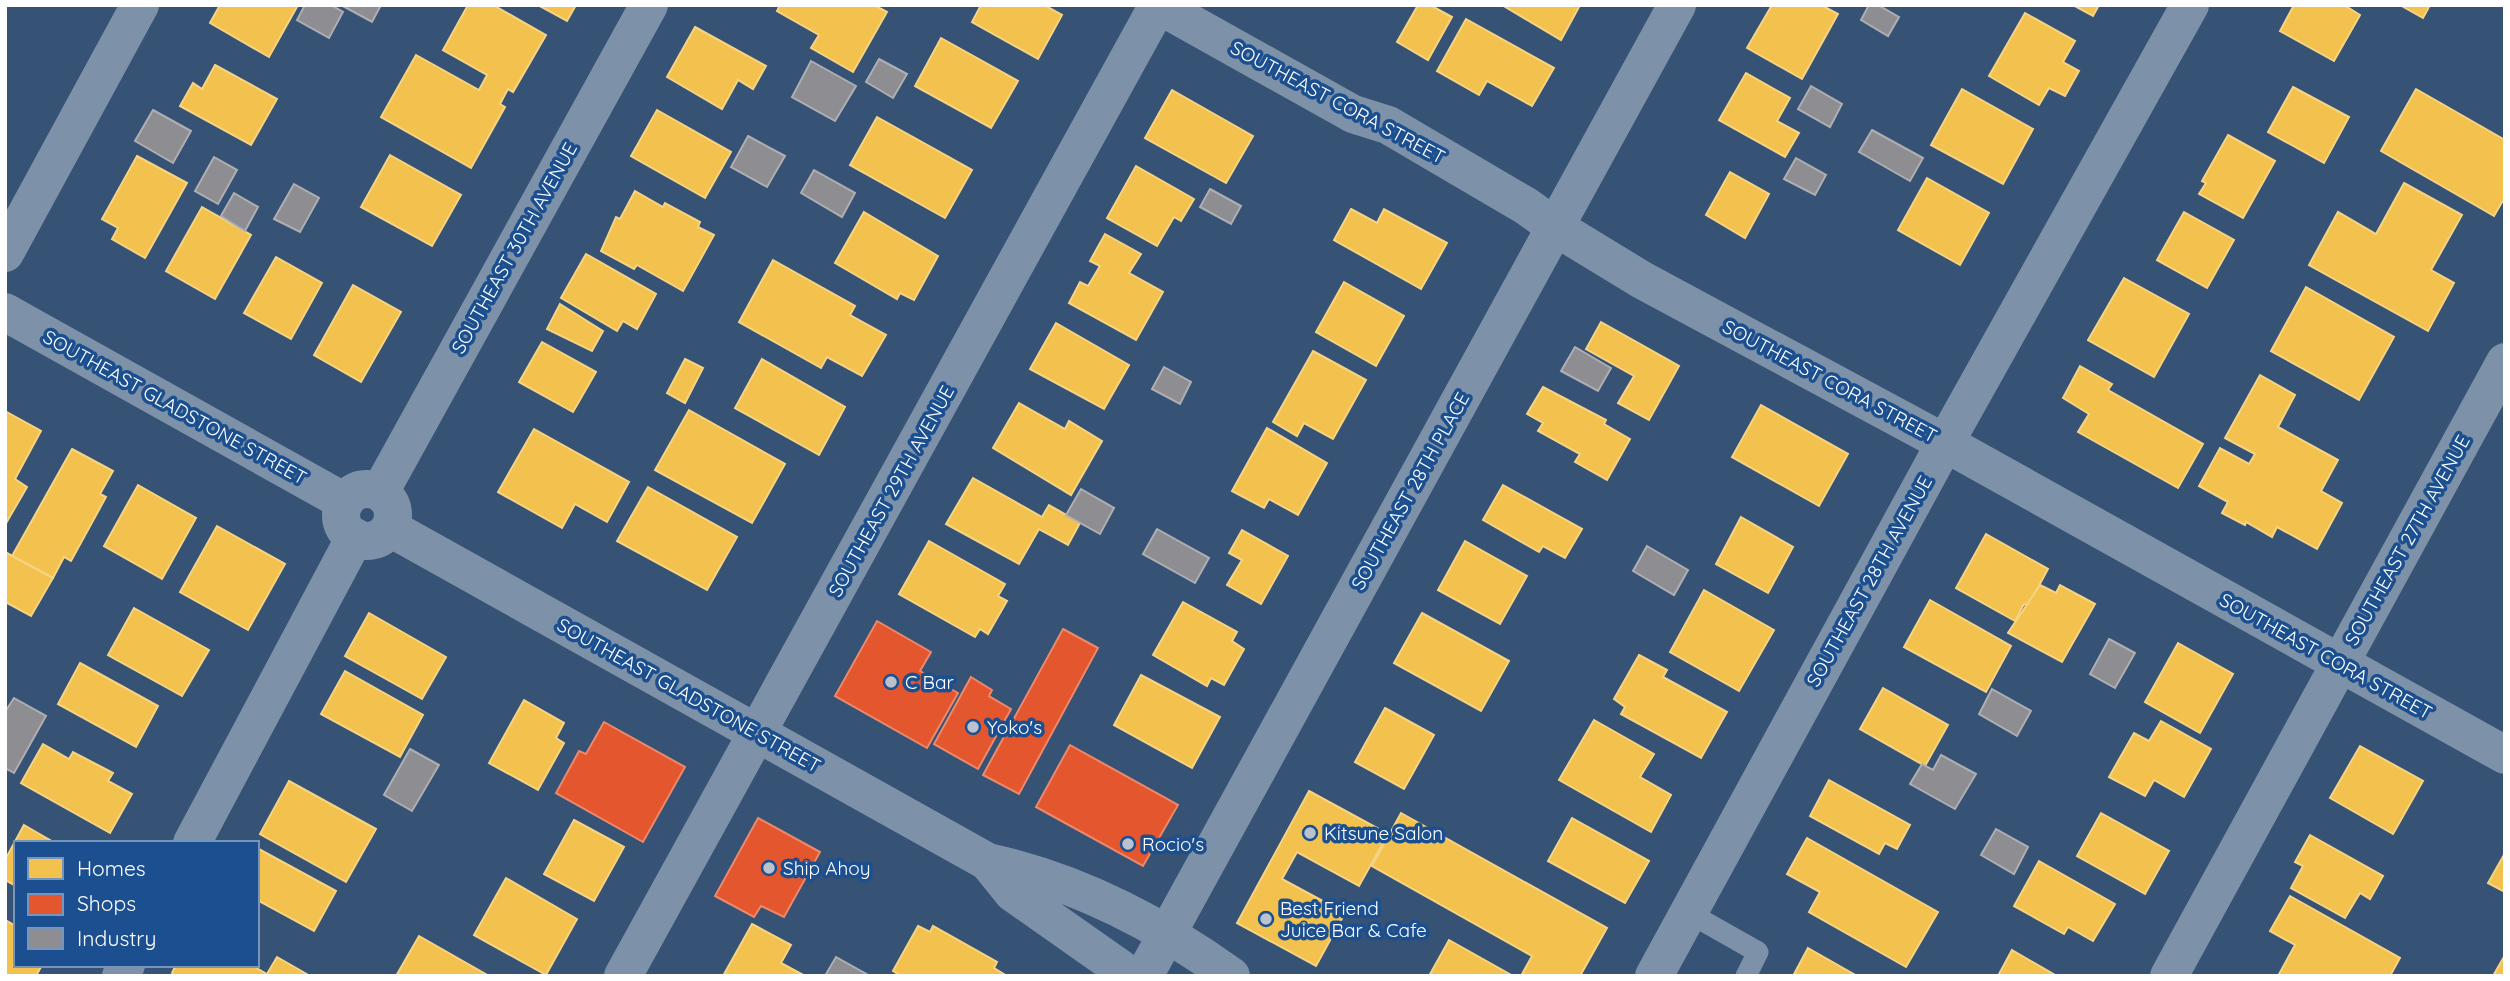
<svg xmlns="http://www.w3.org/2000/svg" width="2510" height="981" font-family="Quicksand,sans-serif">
  <rect width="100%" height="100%" fill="#365274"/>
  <!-- homes -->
  <g fill="#f2c14e" stroke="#f6d483" stroke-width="2">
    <path d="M 220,5 L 298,5 L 269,57 L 210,23 Z"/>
    <path d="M 468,5 L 493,5 L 546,35 L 513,92 L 508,89 L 500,104 L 505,107 L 471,168 L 381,117 L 416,55 L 479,90 L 487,75 L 443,50 Z"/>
    <path d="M 538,5 L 576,5 L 567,21 Z"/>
    <path d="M 780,5 L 874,5 L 887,12 L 853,72 L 811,48 L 819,35 L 777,11 Z"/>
    <path d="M 981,5 L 1044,5 L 1062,15 L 1038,59 L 972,22 Z"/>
    <path d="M 1418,5 L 1430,5 L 1452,17 L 1428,60 L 1397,42 Z"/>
    <path d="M 1502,5 L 1580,5 L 1561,40 Z"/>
    <path d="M 1772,5 L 1821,5 L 1838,14 L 1802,79 L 1747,48 Z"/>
    <path d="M 2073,5 L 2099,5 L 2093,16 Z"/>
    <path d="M 2294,5 L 2344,5 L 2360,15 L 2334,61 L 2280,31 Z"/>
    <path d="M 2400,5 L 2430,5 L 2423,18 Z"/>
    <path d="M 2025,13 L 2075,41 L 2063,62 L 2079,71 L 2065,96 L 2049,88 L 2039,105 L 1989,76 Z"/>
    <path d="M 1466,19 L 1554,68 L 1532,106 L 1487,81 L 1479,95 L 1437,71 Z"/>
    <path d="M 695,27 L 766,66 L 753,89 L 738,80 L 722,109 L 667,77 Z"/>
    <path d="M 941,38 L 1018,81 L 991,128 L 915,86 Z"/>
    <path d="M 215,65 L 277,99 L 251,145 L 180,106 L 193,83 L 202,89 Z"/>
    <path d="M 1746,73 L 1790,98 L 1777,121 L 1799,133 L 1785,157 L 1719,120 Z"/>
    <path d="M 2293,87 L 2349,117 L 2324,163 L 2268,132 Z"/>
    <path d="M 1962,89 L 2033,129 L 2003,184 L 1931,145 Z"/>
    <path d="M 2416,89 L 2505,140 L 2505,197 L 2494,216 L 2381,151 Z"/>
    <path d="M 1172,90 L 1253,136 L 1226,183 L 1145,138 Z"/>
    <path d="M 657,110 L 731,152 L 705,198 L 631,156 Z"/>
    <path d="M 877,117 L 972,170 L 945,218 L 850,165 Z"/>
    <path d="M 2228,135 L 2275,161 L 2243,218 L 2199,194 L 2206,183 L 2202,181 Z"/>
    <path d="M 390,155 L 461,195 L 432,246 L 361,207 Z"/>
    <path d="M 137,156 L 187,183 L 145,258 L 112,239 L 118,228 L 102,219 Z"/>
    <path d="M 1136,166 L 1194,199 L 1181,221 L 1174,217 L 1157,246 L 1107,218 Z"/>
    <path d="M 1730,172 L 1769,194 L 1745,238 L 1706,215 Z"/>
    <path d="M 1927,178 L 1989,213 L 1960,265 L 1898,230 Z"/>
    <path d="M 2404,183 L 2462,215 L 2431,270 L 2454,283 L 2428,331 L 2309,265 L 2338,212 L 2376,234 Z"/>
    <path d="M 635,191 L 663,207 L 665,203 L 700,222 L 698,227 L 714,235 L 683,291 L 637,265 L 634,269 L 601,251 L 616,217 L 620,219 Z"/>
    <path d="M 202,207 L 251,235 L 215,299 L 166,271 Z"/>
    <path d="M 1351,209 L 1377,223 L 1384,209 L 1447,243 L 1421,289 L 1334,240 Z"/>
    <path d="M 864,212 L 938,256 L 914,300 L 900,293 L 897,299 L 835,263 Z"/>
    <path d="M 2184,212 L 2234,240 L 2207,288 L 2157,260 Z"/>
    <path d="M 1105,234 L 1141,254 L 1129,273 L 1163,292 L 1136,340 L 1069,303 L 1080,282 L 1088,286 L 1100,266 L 1090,261 Z"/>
    <path d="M 586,254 L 656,294 L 637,329 L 623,321 L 617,331 L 561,298 Z"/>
    <path d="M 276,257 L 322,283 L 291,339 L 244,313 Z"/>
    <path d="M 773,260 L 855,306 L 850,315 L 886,335 L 862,376 L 827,357 L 821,368 L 739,322 Z"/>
    <path d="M 2124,278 L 2189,314 L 2154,377 L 2088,340 Z"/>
    <path d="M 1344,282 L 1404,316 L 1376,366 L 1316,332 Z"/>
    <path d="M 353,285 L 401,312 L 361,382 L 314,355 Z"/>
    <path d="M 2306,287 L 2394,337 L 2359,400 L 2271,351 Z"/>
    <path d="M 560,304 L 603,331 L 592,351 L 547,329 Z"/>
    <path d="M 1601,322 L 1679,366 L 1649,420 L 1618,403 L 1634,376 L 1586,349 Z"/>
    <path d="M 1056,323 L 1129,365 L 1104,409 L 1030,369 Z"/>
    <path d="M 542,342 L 596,372 L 573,412 L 519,382 Z"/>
    <path d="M 1313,351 L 1366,380 L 1333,439 L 1304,423 L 1297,436 L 1273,422 Z"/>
    <path d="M 685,359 L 703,368 L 685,403 L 667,393 Z"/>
    <path d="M 762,359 L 845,407 L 819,455 L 735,408 Z"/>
    <path d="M 2080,366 L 2112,384 L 2108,390 L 2203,444 L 2178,488 L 2078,432 L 2089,414 L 2063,398 Z"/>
    <path d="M 2260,375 L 2295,395 L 2278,427 L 2338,460 L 2321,491 L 2342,503 L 2317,549 L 2277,527 L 2272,537 L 2246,522 L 2245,525 L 2222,513 L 2228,502 L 2199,486 L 2220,448 L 2249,464 L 2255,454 L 2225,438 Z"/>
    <path d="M 1543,387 L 1606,420 L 1604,424 L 1630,439 L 1607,480 L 1575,462 L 1580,454 L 1538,431 L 1543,423 L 1527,414 Z"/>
    <path d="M 1019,403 L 1065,429 L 1069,421 L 1102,441 L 1071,495 L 993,448 Z"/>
    <path d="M 1761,405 L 1848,454 L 1819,506 L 1732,457 Z"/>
    <path d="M 689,410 L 785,464 L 752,523 L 655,470 Z"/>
    <path d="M 5,411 L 41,431 L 15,479 L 27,487 L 5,525 Z"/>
    <path d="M 1267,428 L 1327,463 L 1298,515 L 1269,499 L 1264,508 L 1232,491 Z"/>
    <path d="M 534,429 L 629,482 L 607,522 L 575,504 L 562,528 L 498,492 Z"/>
    <path d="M 72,449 L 113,471 L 100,494 L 106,497 L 71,561 L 64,557 L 53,578 L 12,556 Z"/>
    <path d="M 973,478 L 1042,517 L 1049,505 L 1080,523 L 1068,545 L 1039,529 L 1019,564 L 946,524 Z"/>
    <path d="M 138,485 L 196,518 L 162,579 L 104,546 Z"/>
    <path d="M 1503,485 L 1582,529 L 1565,558 L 1543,546 L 1539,552 L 1483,520 Z"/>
    <path d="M 648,487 L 737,537 L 707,590 L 617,541 Z"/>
    <path d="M 1741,517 L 1793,547 L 1768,593 L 1716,564 Z"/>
    <path d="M 217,526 L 285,564 L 248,630 L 180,592 Z"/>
    <path d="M 1242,530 L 1288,556 L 1261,604 L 1227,585 L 1242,560 L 1229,553 Z"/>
    <path d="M 1986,534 L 2048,569 L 2028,606 L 2024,604 L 2015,621 L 1956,588 Z"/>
    <path d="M 929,541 L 1005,584 L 998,596 L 1007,601 L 988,634 L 980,629 L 975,637 L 899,594 Z"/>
    <path d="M 1465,541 L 1527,576 L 1500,624 L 1438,590 Z"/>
    <path d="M 5,552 L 53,578 L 31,616 L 5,602 Z"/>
    <path d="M 2040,585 L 2056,593 L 2060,585 L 2095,604 L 2062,662 L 2008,633 Z"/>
    <path d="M 1704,590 L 1774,630 L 1739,691 L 1670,652 Z"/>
    <path d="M 1930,600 L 2011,646 L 1986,692 L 1904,647 Z"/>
    <path d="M 1183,602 L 1237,632 L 1232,641 L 1244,649 L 1224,685 L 1211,678 L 1207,686 L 1153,655 Z"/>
    <path d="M 134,608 L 209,650 L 182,696 L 108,655 Z"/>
    <path d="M 369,613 L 446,657 L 422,699 L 345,656 Z"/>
    <path d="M 1422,613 L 1509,661 L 1481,711 L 1394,663 Z"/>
    <path d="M 2178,643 L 2233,674 L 2200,733 L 2145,702 Z"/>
    <path d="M 1639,655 L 1667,670 L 1663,677 L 1727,712 L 1701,758 L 1621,714 L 1625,707 L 1614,699 Z"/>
    <path d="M 80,663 L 158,706 L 136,747 L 58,704 Z"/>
    <path d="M 345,671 L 423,715 L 400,757 L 321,714 Z"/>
    <path d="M 1141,675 L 1220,717 L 1192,768 L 1114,725 Z"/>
    <path d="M 1883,688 L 1948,725 L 1925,766 L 1860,729 Z"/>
    <path d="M 524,700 L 564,723 L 556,738 L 564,743 L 538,790 L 489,763 Z"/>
    <path d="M 1385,708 L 1434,735 L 1404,789 L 1355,762 Z"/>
    <path d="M 1594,720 L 1654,754 L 1640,777 L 1671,795 L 1651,832 L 1559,780 Z"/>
    <path d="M 2161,721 L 2211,749 L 2184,797 L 2154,780 L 2145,796 L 2109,777 L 2134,733 L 2149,741 Z"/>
    <path d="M 43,744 L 69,759 L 73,752 L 113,773 L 108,781 L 132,794 L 110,833 L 21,783 Z"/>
    <path d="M 2360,746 L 2423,781 L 2393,834 L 2330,798 Z"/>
    <path d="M 1829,780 L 1910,825 L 1897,849 L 1885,843 L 1879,854 L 1810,816 Z"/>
    <path d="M 289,781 L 376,829 L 346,882 L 260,834 Z"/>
    <path d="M 1309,791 L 1388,834 L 1359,886 L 1297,852 L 1282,879 L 1345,913 L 1316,966 L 1237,923 Z"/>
    <path d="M 1401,813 L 1607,928 L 1580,976 L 1521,976 L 1532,956 L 1372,866 Z"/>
    <path d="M 2101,813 L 2169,851 L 2145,894 L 2077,856 Z"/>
    <path d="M 1572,818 L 1649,861 L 1625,903 L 1548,861 Z"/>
    <path d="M 574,820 L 624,847 L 594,901 L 544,874 Z"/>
    <path d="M 24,825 L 55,843 L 16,843 L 16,886 L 5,880 L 5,860 Z"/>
    <path d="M 2310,835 L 2383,876 L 2370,899 L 2360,893 L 2345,918 L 2291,888 L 2303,866 L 2295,862 Z"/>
    <path d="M 1807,838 L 1938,912 L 1906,967 L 1809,912 L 1820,892 L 1787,874 Z"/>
    <path d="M 257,848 L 336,891 L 314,931 L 257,900 Z"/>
    <path d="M 2505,853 L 2505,892 L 2488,883 Z"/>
    <path d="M 2039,861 L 2115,904 L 2093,941 L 2068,927 L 2064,934 L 2014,906 Z"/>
    <path d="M 506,878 L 577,919 L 546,975 L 474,935 Z"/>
    <path d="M 2290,896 L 2400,958 L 2390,976 L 2278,976 L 2295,945 L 2270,931 Z"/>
    <path d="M 5,920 L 16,926 L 16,965 L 42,965 L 36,976 L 5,976 Z"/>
    <path d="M 752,924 L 791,945 L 781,963 L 805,976 L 723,976 Z"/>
    <path d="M 918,926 L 930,932 L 933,926 L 997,962 L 994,968 L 1007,976 L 901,976 L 893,971 Z"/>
    <path d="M 419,936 L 489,976 L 396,976 Z"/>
    <path d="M 1449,940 L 1513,976 L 1429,976 Z"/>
    <path d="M 1808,948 L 1857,976 L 1793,976 Z"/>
    <path d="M 2012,950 L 2055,975 L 2054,976 L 1998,976 Z"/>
    <path d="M 2505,955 L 2505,976 L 2493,976 Z"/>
    <path d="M 277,957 L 310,976 L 176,976 L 172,973 L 176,965 L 251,965 L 267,974 Z"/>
  </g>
  <!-- shops -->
  <g fill="#e4572e" stroke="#ec896d" stroke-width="2">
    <path d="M 877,621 L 931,652 L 920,671 L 958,693 L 927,748 L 835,696 Z"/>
    <path d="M 1063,629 L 1098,648 L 1019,794 L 983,775 Z"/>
    <path d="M 971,677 L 992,690 L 989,696 L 1011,709 L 978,769 L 934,744 Z"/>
    <path d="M 604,722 L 685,767 L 643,842 L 556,793 L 579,751 L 586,754 Z"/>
    <path d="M 1070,745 L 1178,805 L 1143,866 L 1036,807 Z"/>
    <path d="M 758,818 L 820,852 L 784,917 L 761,906 L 754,917 L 715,896 Z"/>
  </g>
  <!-- industry -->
  <g fill="#8d8d92" stroke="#afafb3" stroke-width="2">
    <path d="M 305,5 L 331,5 L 343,12 L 329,38 L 297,20 Z"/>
    <path d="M 341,5 L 381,5 L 372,22 Z"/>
    <path d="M 1869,5 L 1878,5 L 1899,17 L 1888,36 L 1861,20 Z"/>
    <path d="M 879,59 L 907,74 L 893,98 L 866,82 Z"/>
    <path d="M 811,61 L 856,86 L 835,121 L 792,97 Z"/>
    <path d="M 1811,86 L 1842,104 L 1830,127 L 1798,109 Z"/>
    <path d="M 153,110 L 191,131 L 173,163 L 135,141 Z"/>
    <path d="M 1872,130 L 1923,158 L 1910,181 L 1859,152 Z"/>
    <path d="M 748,136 L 785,156 L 767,187 L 731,167 Z"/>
    <path d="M 214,157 L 237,170 L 218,204 L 195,191 Z"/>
    <path d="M 1796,158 L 1826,175 L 1815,195 L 1784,179 Z"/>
    <path d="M 814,170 L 855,193 L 842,217 L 801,193 Z"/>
    <path d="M 294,184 L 319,198 L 300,232 L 274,219 Z"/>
    <path d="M 1210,189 L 1241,206 L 1231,224 L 1200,207 Z"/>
    <path d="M 234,193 L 258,207 L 245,231 L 221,216 Z"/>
    <path d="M 1575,347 L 1611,368 L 1598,391 L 1561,371 Z"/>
    <path d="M 1164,367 L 1191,382 L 1180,404 L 1152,389 Z"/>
    <path d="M 1081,489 L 1114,508 L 1100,534 L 1066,515 Z"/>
    <path d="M 1157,529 L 1209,558 L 1195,583 L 1143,554 Z"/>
    <path d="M 1647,546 L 1688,570 L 1674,595 L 1633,571 Z"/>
    <path d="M 2109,639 L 2135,653 L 2115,688 L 2090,674 Z"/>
    <path d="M 1992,689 L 2031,711 L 2017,736 L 1979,714 Z"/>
    <path d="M 14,698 L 46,716 L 14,773 L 5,768 L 5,712 Z"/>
    <path d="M 410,749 L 439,765 L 412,811 L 384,795 Z"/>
    <path d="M 1941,755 L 1976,774 L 1955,809 L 1910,784 L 1922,764 L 1933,770 Z"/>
    <path d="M 1996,829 L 2028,847 L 2014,874 L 1981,855 Z"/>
    <path d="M 836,957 L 870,976 L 825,976 Z"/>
  </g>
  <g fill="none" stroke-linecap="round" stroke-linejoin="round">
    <!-- service -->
    <path stroke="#7d92a8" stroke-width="21" d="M 1689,913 L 1758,952 L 1746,976"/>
    <!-- minor -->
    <g stroke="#7d92a8" stroke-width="38">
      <path d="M 5,253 L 140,5"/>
      <path d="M 380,492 L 649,5"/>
      <path d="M 192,843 L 355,537"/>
      <path d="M 121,976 L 126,965"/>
      <path d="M 623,976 L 1158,5 L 1353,114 L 1388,125 L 1526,206 L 1555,227 L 1642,280 L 1945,443 L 2505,755"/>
      <path d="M 1144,976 L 1677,5"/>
      <path d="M 1654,976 L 1945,443 L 2190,5"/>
      <path d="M 2169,976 L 2505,362"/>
    </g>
    <!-- tertiary -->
    <g stroke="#7d92a8" stroke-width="38">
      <path d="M 5,312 L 345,502"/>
      <circle cx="367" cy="515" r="26"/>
      <path d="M 390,528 L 988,862 C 1075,881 1159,924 1231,976"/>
      <path d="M 988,862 L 1013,893 L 1131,976"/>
    </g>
  </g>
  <!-- markers -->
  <g fill="#b9c2ce" stroke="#1b4f8f" stroke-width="2.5">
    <circle cx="891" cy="682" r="7"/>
    <circle cx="973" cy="727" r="7"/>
    <circle cx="1310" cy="833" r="7"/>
    <circle cx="1128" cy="844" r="7"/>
    <circle cx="769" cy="868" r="7"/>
    <circle cx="1266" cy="919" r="7"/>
  </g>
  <g text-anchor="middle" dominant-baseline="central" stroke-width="7" stroke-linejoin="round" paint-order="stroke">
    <!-- street labels -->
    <g font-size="19" fill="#fff" stroke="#1b4f8f">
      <text transform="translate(1338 102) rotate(28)">SOUTHEAST CORA STREET</text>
      <text transform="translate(514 248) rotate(-61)">SOUTHEAST 30TH AVENUE</text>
      <text transform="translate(1830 381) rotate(28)">SOUTHEAST CORA STREET</text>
      <text transform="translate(175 407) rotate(29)">SOUTHEAST GLADSTONE STREET</text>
      <text transform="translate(891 491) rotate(-61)">SOUTHEAST 29TH AVENUE</text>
      <text transform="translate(1410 491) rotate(-61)">SOUTHEAST 28TH PLACE</text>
      <text transform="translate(2407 540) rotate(-61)">SOUTHEAST 27TH AVENUE</text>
      <text transform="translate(1869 581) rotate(-61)">SOUTHEAST 28TH AVENUE</text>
      <text transform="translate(2326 656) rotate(29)">SOUTHEAST CORA STREET</text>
      <text transform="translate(689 695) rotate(29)">SOUTHEAST GLADSTONE STREET</text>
    </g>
    <!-- poi labels -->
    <g font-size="19" fill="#fff" stroke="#1b4f8f" text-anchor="start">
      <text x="905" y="682">C Bar</text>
      <text x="987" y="727">Yoko's</text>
      <text x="1324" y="833">Kitsune Salon</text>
      <text x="1142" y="844">Rocio's</text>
      <text x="783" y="868">Ship Ahoy</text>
      <text x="1280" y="908">Best Friend<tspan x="1280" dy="22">Juice Bar &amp; Cafe</tspan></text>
    </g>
  </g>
  <!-- border -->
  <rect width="2510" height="981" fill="none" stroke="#ffffff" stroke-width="14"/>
  <!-- legend -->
  <rect x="14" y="841" width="245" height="126" fill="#1b4f8f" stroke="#7695bc" stroke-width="2"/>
  <rect x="28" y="858" width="35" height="21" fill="#f2c14e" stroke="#7695bc" stroke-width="2"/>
  <text x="77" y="876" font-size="21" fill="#ffffff">Homes</text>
  <rect x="28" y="894" width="35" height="21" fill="#e4572e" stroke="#7695bc" stroke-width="2"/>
  <text x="77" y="911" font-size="21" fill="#ffffff">Shops</text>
  <rect x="28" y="928" width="35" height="21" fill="#8d8d92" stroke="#7695bc" stroke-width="2"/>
  <text x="77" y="946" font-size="21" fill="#ffffff">Industry</text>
</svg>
